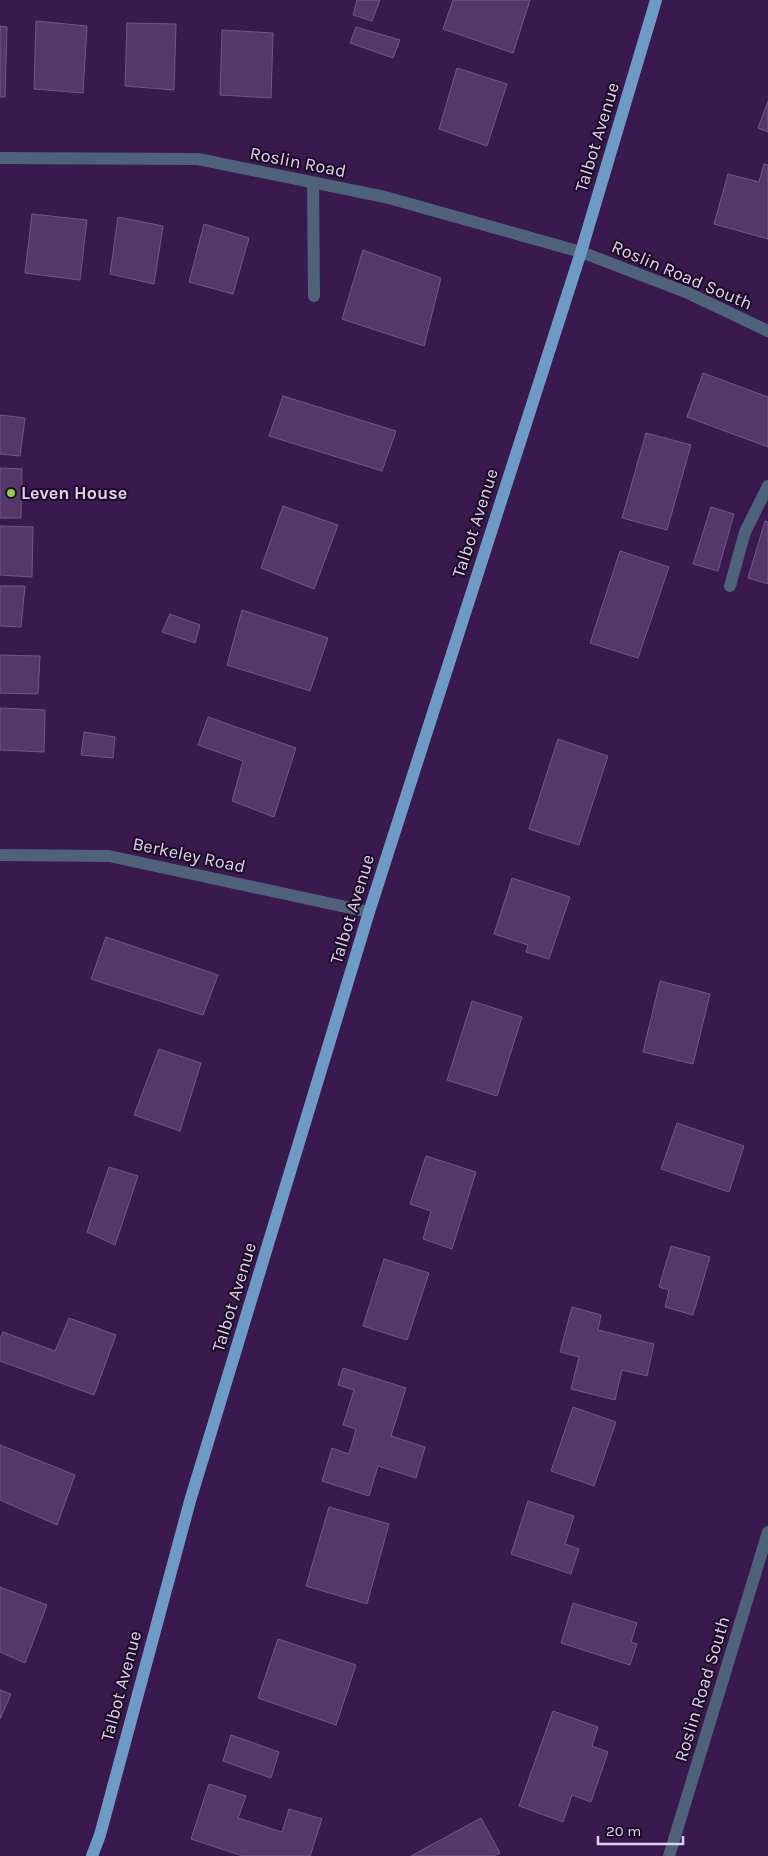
<svg xmlns="http://www.w3.org/2000/svg" width="768" height="1856" font-family="Karla,sans-serif">
  <rect width="100%" height="100%" fill="#39194e"/>
  <!-- building -->
  <g fill="#55376a" stroke="#76558f">
    <path d="M 357,0 L 380,0 L 372,21 L 353,15 Z"/>
    <path d="M 453,0 L 530,0 L 513,53 L 443,29 Z"/>
    <path d="M 36,21 L 87,26 L 83,93 L 34,89 Z"/>
    <path d="M 127,23 L 176,24 L 174,90 L 125,86 Z"/>
    <path d="M 0,26 L 7,27 L 5,97 L 0,97 Z"/>
    <path d="M 356,27 L 400,40 L 393,58 L 350,43 Z"/>
    <path d="M 222,30 L 273,33 L 271,98 L 220,95 Z"/>
    <path d="M 457,68 L 507,84 L 487,146 L 439,129 Z"/>
    <path d="M 768,101 L 768,132 L 758,128 Z"/>
    <path d="M 764,164 L 768,165 L 768,239 L 714,224 L 728,174 L 759,182 Z"/>
    <path d="M 32,214 L 87,220 L 80,280 L 25,273 Z"/>
    <path d="M 118,217 L 163,226 L 154,284 L 110,274 Z"/>
    <path d="M 204,224 L 249,238 L 233,294 L 189,282 Z"/>
    <path d="M 363,250 L 441,278 L 424,346 L 342,319 Z"/>
    <path d="M 703,373 L 768,397 L 768,447 L 687,417 Z"/>
    <path d="M 283,396 L 396,431 L 382,471 L 269,436 Z"/>
    <path d="M 0,415 L 25,418 L 20,456 L 0,454 Z"/>
    <path d="M 646,433 L 691,445 L 667,530 L 622,518 Z"/>
    <path d="M 0,468 L 22,469 L 21,518 L 0,518 Z"/>
    <path d="M 283,506 L 338,525 L 314,589 L 261,568 Z"/>
    <path d="M 711,507 L 734,514 L 718,571 L 693,564 Z"/>
    <path d="M 765,521 L 768,522 L 768,584 L 748,578 Z"/>
    <path d="M 0,526 L 33,527 L 32,577 L 0,575 Z"/>
    <path d="M 620,551 L 669,567 L 638,658 L 590,643 Z"/>
    <path d="M 0,586 L 25,586 L 21,627 L 0,626 Z"/>
    <path d="M 242,610 L 328,638 L 310,691 L 227,665 Z"/>
    <path d="M 170,614 L 200,625 L 195,643 L 162,632 Z"/>
    <path d="M 0,655 L 40,656 L 38,694 L 0,693 Z"/>
    <path d="M 0,708 L 45,710 L 44,752 L 0,750 Z"/>
    <path d="M 208,717 L 296,748 L 274,817 L 232,801 L 243,761 L 198,745 Z"/>
    <path d="M 84,732 L 115,737 L 113,758 L 81,755 Z"/>
    <path d="M 558,739 L 608,756 L 579,845 L 529,829 Z"/>
    <path d="M 512,878 L 570,897 L 549,959 L 526,952 L 528,945 L 494,934 Z"/>
    <path d="M 106,937 L 218,975 L 203,1015 L 91,979 Z"/>
    <path d="M 660,981 L 710,994 L 693,1064 L 643,1052 Z"/>
    <path d="M 472,1001 L 522,1017 L 497,1096 L 447,1080 Z"/>
    <path d="M 159,1049 L 201,1063 L 180,1131 L 134,1115 Z"/>
    <path d="M 677,1123 L 744,1146 L 729,1192 L 661,1169 Z"/>
    <path d="M 426,1156 L 476,1172 L 452,1249 L 423,1239 L 431,1211 L 410,1204 Z"/>
    <path d="M 109,1167 L 138,1176 L 115,1245 L 87,1232 Z"/>
    <path d="M 671,1246 L 710,1257 L 693,1315 L 665,1307 L 669,1290 L 659,1287 Z"/>
    <path d="M 384,1259 L 429,1273 L 407,1340 L 363,1326 Z"/>
    <path d="M 572,1307 L 601,1315 L 598,1330 L 654,1344 L 647,1376 L 622,1370 L 615,1400 L 571,1389 L 579,1357 L 560,1352 Z"/>
    <path d="M 69,1318 L 116,1335 L 94,1395 L 0,1361 L 0,1339 L 3,1332 L 55,1351 Z"/>
    <path d="M 343,1368 L 406,1388 L 391,1436 L 425,1447 L 416,1478 L 378,1466 L 369,1496 L 322,1481 L 332,1448 L 349,1454 L 356,1429 L 343,1425 L 354,1390 L 338,1385 Z"/>
    <path d="M 573,1407 L 616,1422 L 594,1486 L 551,1471 Z"/>
    <path d="M 0,1445 L 75,1475 L 57,1525 L 0,1500 Z"/>
    <path d="M 528,1501 L 574,1516 L 565,1544 L 579,1549 L 571,1574 L 511,1554 Z"/>
    <path d="M 329,1507 L 389,1524 L 367,1604 L 306,1586 Z"/>
    <path d="M 0,1587 L 47,1605 L 25,1663 L 0,1652 Z"/>
    <path d="M 573,1603 L 637,1623 L 631,1642 L 637,1644 L 630,1665 L 561,1643 Z"/>
    <path d="M 278,1639 L 356,1665 L 336,1725 L 258,1698 Z"/>
    <path d="M 0,1690 L 11,1694 L 0,1719 Z"/>
    <path d="M 553,1711 L 598,1727 L 592,1746 L 608,1752 L 591,1802 L 572,1795 L 563,1822 L 519,1806 Z"/>
    <path d="M 231,1735 L 279,1752 L 271,1778 L 223,1761 Z"/>
    <path d="M 209,1784 L 246,1796 L 238,1818 L 282,1832 L 289,1809 L 322,1819 L 310,1856 L 243,1856 L 191,1839 Z"/>
    <path d="M 481,1818 L 500,1853 L 494,1856 L 411,1856 Z"/>
  </g>
  <g fill="none" stroke-linecap="round" stroke-linejoin="round">
    <!-- minor -->
    <g stroke="#4e6379" stroke-width="12">
      <path d="M 0,158 L 198,159 L 385,197 L 581,252 L 688,293 L 768,331"/>
      <path d="M 313,183 L 314,296"/>
      <path d="M 730,586 L 745,532 L 768,486"/>
      <path d="M 0,855 L 109,856 L 369,912"/>
      <path d="M 669,1856 L 768,1532"/>
    </g>
    <!-- major -->
    <path stroke="#6e9ac6" stroke-width="12" d="M 92,1856 L 100,1835 L 190,1501 L 369,912 L 581,252 L 656,0"/>
  </g>
  <!-- markers -->
  <circle fill="#91cd40" stroke="#1a0c23" stroke-width="2" cx="11" cy="493" r="5"/>
  <g text-anchor="middle" dominant-baseline="central" stroke-width="4" stroke-linejoin="round" paint-order="stroke">
    <!-- street labels -->
    <g font-size="18" fill="#e0ceef" stroke="#1a0c23">
      <text transform="translate(597 137) rotate(-73)">Talbot Avenue</text>
      <text transform="translate(298 162) rotate(11)">Roslin Road</text>
      <text transform="translate(682 275) rotate(23)">Roslin Road South</text>
      <text transform="translate(475 523) rotate(-72)">Talbot Avenue</text>
      <text transform="translate(189 855) rotate(12)">Berkeley Road</text>
      <text transform="translate(352 909) rotate(-73)">Talbot Avenue</text>
      <text transform="translate(234 1297) rotate(-73)">Talbot Avenue</text>
      <text transform="translate(121 1686) rotate(-75)">Talbot Avenue</text>
      <text transform="translate(702 1689) rotate(-73)">Roslin Road South</text>
    </g>
    <!-- poi labels -->
    <g font-size="18" font-weight="bold" fill="#e0ceef" stroke="#1a0c23" text-anchor="start">
      <text x="21" y="493">Leven House</text>
    </g>
  </g>
  <!-- scale -->
  <path d="M598 1836v8h85v-8" fill="none" stroke="#e0ceef" stroke-width="2.5"/>
  <text x="606" y="1836" font-size="15" fill="#e0ceef" stroke="#1a0c23" stroke-width="4" paint-order="stroke">20 m</text>
</svg>
